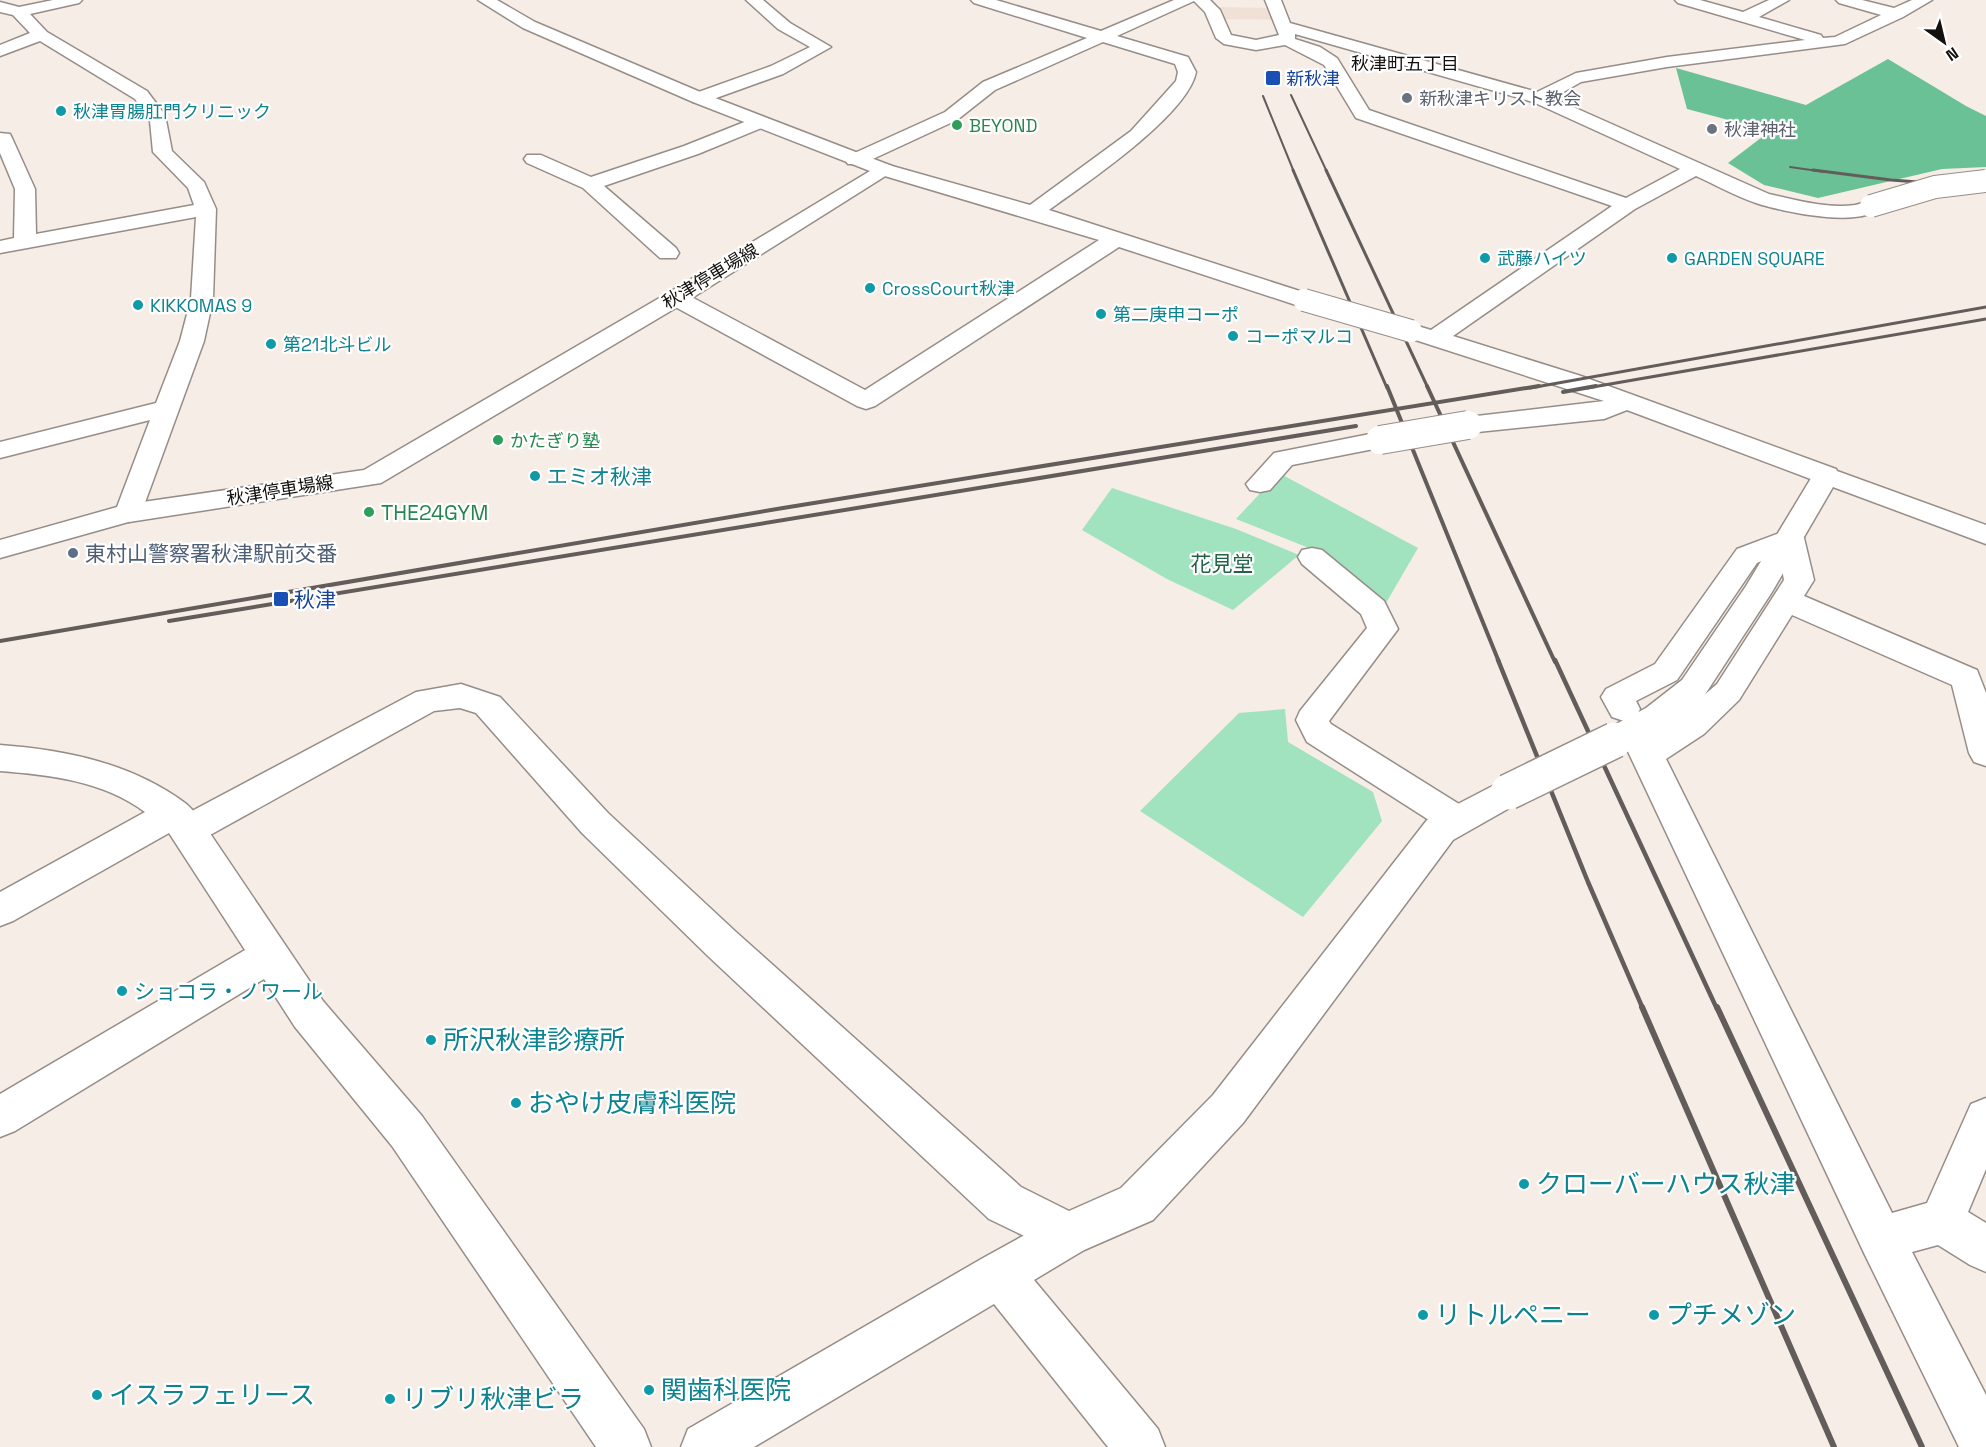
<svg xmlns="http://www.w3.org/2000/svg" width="1986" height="1447" font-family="'Space Grotesk','Noto Sans JP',sans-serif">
  <rect width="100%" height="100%" fill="#f6ede7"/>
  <!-- built -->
  <path fill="#f0e0d5" d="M 1210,7 L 1276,8 L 1281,20 L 1216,19 Z"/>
  <!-- green -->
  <g fill="#a1e2bf">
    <path d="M 1279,473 L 1418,548 L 1386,603 L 1314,550 L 1236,519 Z"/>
    <path d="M 1112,488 L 1236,529 L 1299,555 L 1233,610 L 1167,579 L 1082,530 Z"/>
    <path d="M 1285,709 L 1288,742 L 1373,792 L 1382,821 L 1303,917 L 1140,811 L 1239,713 Z"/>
  </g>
  <!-- forest -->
  <path fill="#6ac195" d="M 1888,59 L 1966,106 L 1986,116 L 1986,167 L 1942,169 L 1818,198 L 1764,185 L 1728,163 L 1770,131 L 1687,109 L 1676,68 L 1806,105 Z"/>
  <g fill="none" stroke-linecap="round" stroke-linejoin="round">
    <!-- minor casing -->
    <g stroke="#968d88" stroke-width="3">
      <g id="minor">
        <path d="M 53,0 L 82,0 L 79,3 L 30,14 L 47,32 L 147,91 L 165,115 L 172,151 L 204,182 L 216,209 L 213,299 L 204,341 L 139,519 L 0,558 L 0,540 L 117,507 L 150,420 L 0,458 L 0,442 L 156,403 L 180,341 L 191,299 L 196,217 L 0,253 L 0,241 L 14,238 L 15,189 L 0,153 L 0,133 L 10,134 L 12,138 L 35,189 L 36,234 L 194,205 L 188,188 L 153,152 L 150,121 L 135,99 L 40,41 L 0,56 L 0,45 L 30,33 L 13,15 L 0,12 L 0,2 L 19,7 Z"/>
        <path d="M 746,0 L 763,0 L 790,23 L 831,47 L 783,74 L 705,102 L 693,102 L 690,98 L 693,94 L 771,66 L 810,47 L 778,29 Z"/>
        <path d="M 971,0 L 996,0 L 1101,31 L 1174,0 L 1210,0 L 1220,10 L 1231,35 L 1256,40 L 1279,35 L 1265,0 L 1281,0 L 1290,23 L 1537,92 L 1576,73 L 1667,57 L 1805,40 L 1678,3 L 1675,0 L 1700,0 L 1743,12 L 1769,0 L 1789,0 L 1759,17 L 1821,35 L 1823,38 L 1835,37 L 1881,15 L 1839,3 L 1836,0 L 1862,0 L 1894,8 L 1912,0 L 1932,0 L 1903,17 L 1845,44 L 1667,67 L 1581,82 L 1553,98 L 1769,194 C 1796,200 1827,209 1855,205 C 1864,203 1869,199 1878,202 L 1881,206 C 1864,230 1780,211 1756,203 C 1735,196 1716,185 1696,176 L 1635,209 L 1453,336 L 1581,376 L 1836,469 L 1839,475 L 1836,481 L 1826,483 L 1816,481 L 1627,410 L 1604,419 L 1468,433 L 1459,430 L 1455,425 L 1459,420 L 1468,417 L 1604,401 L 1403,336 L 1399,331 L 1403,326 L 1411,324 L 1431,330 L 1612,206 L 1356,118 L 1324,65 L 1285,45 L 1256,50 L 1224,44 L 1216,38 L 1205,12 L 1194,1 L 1117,36 L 1188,57 L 1196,72 C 1188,115 1085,184 1049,210 L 1312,295 L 1315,300 L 1312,305 L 1296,305 L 1119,247 L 875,406 L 866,409 L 857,406 L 668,303 L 665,298 L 668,293 L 684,293 L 865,390 L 1099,240 L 878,174 L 875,170 L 885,164 L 1030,205 L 1131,131 L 1176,81 L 1178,72 L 1175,64 L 1103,42 L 995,90 L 957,120 L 862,164 L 848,164 L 845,160 L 848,156 L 945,112 L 983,82 L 1087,38 L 974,3 ZM 1295,34 L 1533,102 L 1680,169 L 1626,198 L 1369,110 L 1337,58 L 1320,47 L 1295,39 Z"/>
        <path d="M 757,117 L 766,123 L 764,127 L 698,154 L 604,186 L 676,248 L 679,253 L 676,258 L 660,258 L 583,188 L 527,163 L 524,159 L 527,155 L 541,155 L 591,177 L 684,146 Z"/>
        <path d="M 1380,432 L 1389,434 L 1393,440 L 1389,446 L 1292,465 L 1270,490 L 1260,492 L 1250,490 L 1246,484 L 1274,453 Z"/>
        <path d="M 1790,529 L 1800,532 L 1804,538 L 1814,580 L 1804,596 L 1977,670 L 1986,693 L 1986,766 L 1974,762 L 1969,753 L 1952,685 L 1792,615 L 1739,700 L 1704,734 L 1666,759 L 1892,1213 L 1927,1203 L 1971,1104 L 1986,1098 L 1986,1169 L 1968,1212 L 1986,1223 L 1986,1272 L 1970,1265 L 1938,1245 L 1912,1252 L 1986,1395 L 1986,1447 L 1959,1447 L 1865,1255 L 1624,743 L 1629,734 L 1641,730 L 1653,734 L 1680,716 L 1717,684 L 1784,580 L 1779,553 L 1757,563 L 1677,680 L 1636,701 L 1640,709 L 1636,717 L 1624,721 L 1612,717 L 1601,697 L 1606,689 L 1655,664 L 1737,549 Z"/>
        <path d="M 1312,548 L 1322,550 L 1384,601 L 1398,629 L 1329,721 L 1331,724 L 1467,809 L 1473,819 L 1467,829 L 1455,833 L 1443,829 L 1307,742 L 1296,720 L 1300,711 L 1367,628 L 1361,614 L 1302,564 L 1298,557 L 1302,550 Z"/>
        <path d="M 0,745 C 66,750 131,763 185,803 C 190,806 196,815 201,820 L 323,1001 L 422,1116 L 644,1429 L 651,1447 L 596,1447 L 392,1146 L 295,1027 L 264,979 L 15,1131 L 0,1137 L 0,1094 L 245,950 L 169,833 L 13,921 L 0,926 L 0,892 L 145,812 C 103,781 51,775 0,771 Z"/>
        <path d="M 1068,1211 L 1084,1218 L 1091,1234 L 1084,1250 L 1034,1280 L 1158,1429 L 1165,1447 L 1108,1447 L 994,1304 L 754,1447 L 681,1447 L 688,1429 L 983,1258 Z"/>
      </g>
    </g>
    <!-- tertiary casing -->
    <g stroke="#968d88" stroke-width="3">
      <g id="tertiary">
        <path d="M 1826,467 L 1986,525 L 1986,544 L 1833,487 L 1772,592 L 1704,696 L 1670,726 L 1627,749 L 1615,753 L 1603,749 L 1598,740 L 1603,731 L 1646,708 L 1682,680 L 1746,586 L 1813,475 L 1816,469 Z"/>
        <path d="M 461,684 L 500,697 L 608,813 L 736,932 L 1021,1187 L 1069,1211 L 1121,1188 L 1213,1095 L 1427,820 L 1508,778 L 1520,782 L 1525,792 L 1520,802 L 1453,840 L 1243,1123 L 1153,1220 L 1068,1257 L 989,1219 L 708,956 L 582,833 L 476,713 L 460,708 L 434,711 L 201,840 L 188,844 L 175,840 L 170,830 L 175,820 L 416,692 Z"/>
      </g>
    </g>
    <!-- secondary casing -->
    <g stroke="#968d88" stroke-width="3">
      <path id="secondary" d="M 478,0 L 497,0 L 535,22 L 705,94 L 892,166 L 895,170 L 684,303 L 381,483 L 129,522 L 119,519 L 115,513 L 119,507 L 129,504 L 364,470 L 668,293 L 870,171 L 693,102 L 523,28 Z"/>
    </g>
    <!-- minor -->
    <use href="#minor" fill="#fff" fill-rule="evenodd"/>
    <!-- tertiary -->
    <use href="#tertiary" fill="#fff" fill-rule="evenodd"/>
    <!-- secondary -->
    <use href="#secondary" fill="#fff" fill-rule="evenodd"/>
    <!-- rail-far4 -->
    <g stroke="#625d5a" stroke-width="2">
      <path d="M 1291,95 L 1327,172"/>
      <path d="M 1263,96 L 1294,172"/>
      <path d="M 1790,167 L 1825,172"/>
    </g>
    <!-- rail-far3 -->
    <g stroke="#625d5a" stroke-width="3">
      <path d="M 1293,170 L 1387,388"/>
      <path d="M 1326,170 L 1428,388"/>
      <path d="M 1813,170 L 1891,180 L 1986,187"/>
      <path d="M 1530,388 L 1986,307"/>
      <path d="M 1587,388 L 1986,319"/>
    </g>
    <!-- rail-far2 -->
    <g stroke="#625d5a" stroke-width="4">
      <path d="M 1387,386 L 1499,662"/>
      <path d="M 1427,386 L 1555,662"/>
      <path d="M 1563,392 L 1596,386"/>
      <path d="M 169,621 L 1356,426"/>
      <path d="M 0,641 L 783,508 L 1539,386"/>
    </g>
    <!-- rail-far1 -->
    <g stroke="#625d5a" stroke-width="4.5">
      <path d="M 1498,660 L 1588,882 L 1643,1009"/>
      <path d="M 1555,660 L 1717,1009"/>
    </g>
    <!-- rail -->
    <g stroke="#625d5a" stroke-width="6">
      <path d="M 1642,1007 L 1834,1447"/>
      <path d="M 1717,1007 L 1922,1447"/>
    </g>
    <!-- minor-bridge-far1 casing -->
    <g stroke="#968d88" stroke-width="24" stroke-linecap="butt">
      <g id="minor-bridge-far1">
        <path d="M 1871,206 L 1935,187 L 1986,181"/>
        <path d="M 1304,300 L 1411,331"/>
      </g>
    </g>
    <!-- minor-bridge casing -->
    <g stroke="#968d88" stroke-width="30" stroke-linecap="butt">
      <path id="minor-bridge" d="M 1380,440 L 1468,425"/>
    </g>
    <!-- tertiary-bridge casing -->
    <g stroke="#968d88" stroke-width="38" stroke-linecap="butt">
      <path id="tertiary-bridge" d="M 1508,792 L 1615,740"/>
    </g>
    <!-- minor-bridge-far1 -->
    <use href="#minor-bridge-far1" stroke="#fff" stroke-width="22"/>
    <!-- minor-bridge -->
    <use href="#minor-bridge" stroke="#fff" stroke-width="28"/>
    <!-- tertiary-bridge -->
    <use href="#tertiary-bridge" stroke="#fff" stroke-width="35"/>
  </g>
  <!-- markers -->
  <g fill="#1a4fb4" stroke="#fff" stroke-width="2">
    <rect x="1265" y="70" width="16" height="16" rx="3"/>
    <rect x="273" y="591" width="16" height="16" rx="3"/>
  </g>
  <g fill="#6b7280" stroke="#fff" stroke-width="2">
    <circle cx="1407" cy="98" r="6"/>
    <circle cx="1712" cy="129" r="6"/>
  </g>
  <g fill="#0f9aa8" stroke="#fff" stroke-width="2">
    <circle cx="61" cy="111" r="6"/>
    <circle cx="1485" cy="258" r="6"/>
    <circle cx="1672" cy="258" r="6"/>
    <circle cx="870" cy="288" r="6"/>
    <circle cx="138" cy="305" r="6"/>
    <circle cx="1101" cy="314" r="6"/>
    <circle cx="1233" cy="336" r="6"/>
    <circle cx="271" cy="344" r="6"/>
    <circle cx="535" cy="476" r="6"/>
    <circle cx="122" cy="991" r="6"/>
    <circle cx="431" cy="1040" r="6"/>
    <circle cx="516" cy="1103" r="6"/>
    <circle cx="1524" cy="1184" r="6"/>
    <circle cx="1423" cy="1315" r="6"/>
    <circle cx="1654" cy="1315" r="6"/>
    <circle cx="649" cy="1390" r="6"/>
    <circle cx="97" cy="1395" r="6"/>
    <circle cx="390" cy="1399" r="6"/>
  </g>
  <g fill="#2e9e5b" stroke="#fff" stroke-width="2">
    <circle cx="957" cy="125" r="6"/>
    <circle cx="498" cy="440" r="6"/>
    <circle cx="369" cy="512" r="6"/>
  </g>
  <circle fill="#5c6f8a" stroke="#fff" stroke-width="2" cx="73" cy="553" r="6"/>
  <g text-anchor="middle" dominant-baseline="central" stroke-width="4.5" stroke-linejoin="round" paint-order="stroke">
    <!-- far-neighbourhood labels -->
    <g font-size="18" fill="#13100e" stroke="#fff">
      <text x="1405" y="63">秋津町五丁目</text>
    </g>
    <!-- far-transit labels -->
    <g font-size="18" fill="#164399" stroke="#fff" text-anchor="start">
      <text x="1286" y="78">新秋津</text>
    </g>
    <!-- far-worship labels -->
    <g font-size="18" fill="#5b616d" stroke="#fff" text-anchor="start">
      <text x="1419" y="98">新秋津キリスト教会</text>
      <text x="1724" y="129">秋津神社</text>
    </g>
    <!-- far-culture labels -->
    <g font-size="18" fill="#0d838f" stroke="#fff" text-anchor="start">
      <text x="73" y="111">秋津胃腸肛門クリニック</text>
      <text x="1497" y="258">武藤ハイツ</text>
      <text x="1684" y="258">GARDEN SQUARE</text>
      <text x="882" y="288">CrossCourt秋津</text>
      <text x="150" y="305">KIKKOMAS 9</text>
      <text x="1113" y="314">第二庚申コーポ</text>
      <text x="1245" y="336">コーポマルコ</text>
      <text x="283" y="344">第21北斗ビル</text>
    </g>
    <!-- far-leisure labels -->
    <g font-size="18" fill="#27864d" stroke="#fff" text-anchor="start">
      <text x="969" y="125">BEYOND</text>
      <text x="510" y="440">かたぎり塾</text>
    </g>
    <!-- far-street labels -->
    <g font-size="18" fill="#13100e" stroke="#fff">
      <text transform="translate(710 276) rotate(-31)">秋津停車場線</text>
      <text transform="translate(280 490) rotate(-9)">秋津停車場線</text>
    </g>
    <!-- culture labels -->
    <g font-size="21" fill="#0d838f" stroke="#fff" text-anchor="start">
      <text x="547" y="476">エミオ秋津</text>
      <text x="134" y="991">ショコラ・ノワール</text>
    </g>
    <!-- leisure labels -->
    <g font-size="21" fill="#27864d" stroke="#fff" text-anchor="start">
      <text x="381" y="512">THE24GYM</text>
    </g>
    <!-- service labels -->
    <g font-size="21" fill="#4e5e75" stroke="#fff" text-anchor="start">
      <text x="85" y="553">東村山警察署秋津駅前交番</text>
    </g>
    <!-- park labels -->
    <g font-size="21" fill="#236345" stroke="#fff">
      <text x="1222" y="563">花見堂</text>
    </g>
    <!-- transit labels -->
    <g font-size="21" fill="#164399" stroke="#fff" text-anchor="start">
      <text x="294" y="599">秋津</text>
    </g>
    <!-- near-culture labels -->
    <g font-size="26" fill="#0d838f" stroke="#fff" text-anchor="start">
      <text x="443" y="1040">所沢秋津診療所</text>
      <text x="528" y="1103">おやけ皮膚科医院</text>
      <text x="1536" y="1184">クローバーハウス秋津</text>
      <text x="1435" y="1315">リトルペニー</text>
      <text x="1666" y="1315">プチメゾン</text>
      <text x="661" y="1390">関歯科医院</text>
      <text x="109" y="1395">イスラフェリース</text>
      <text x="402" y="1399">リブリ秋津ビラ</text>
    </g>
  </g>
  <!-- north arrow -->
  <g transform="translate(1944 42) rotate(146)" stroke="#ffffff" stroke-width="4.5" paint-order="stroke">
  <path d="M0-4.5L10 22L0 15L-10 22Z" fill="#13100e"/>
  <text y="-9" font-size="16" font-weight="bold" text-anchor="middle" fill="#13100e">N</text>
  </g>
</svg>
